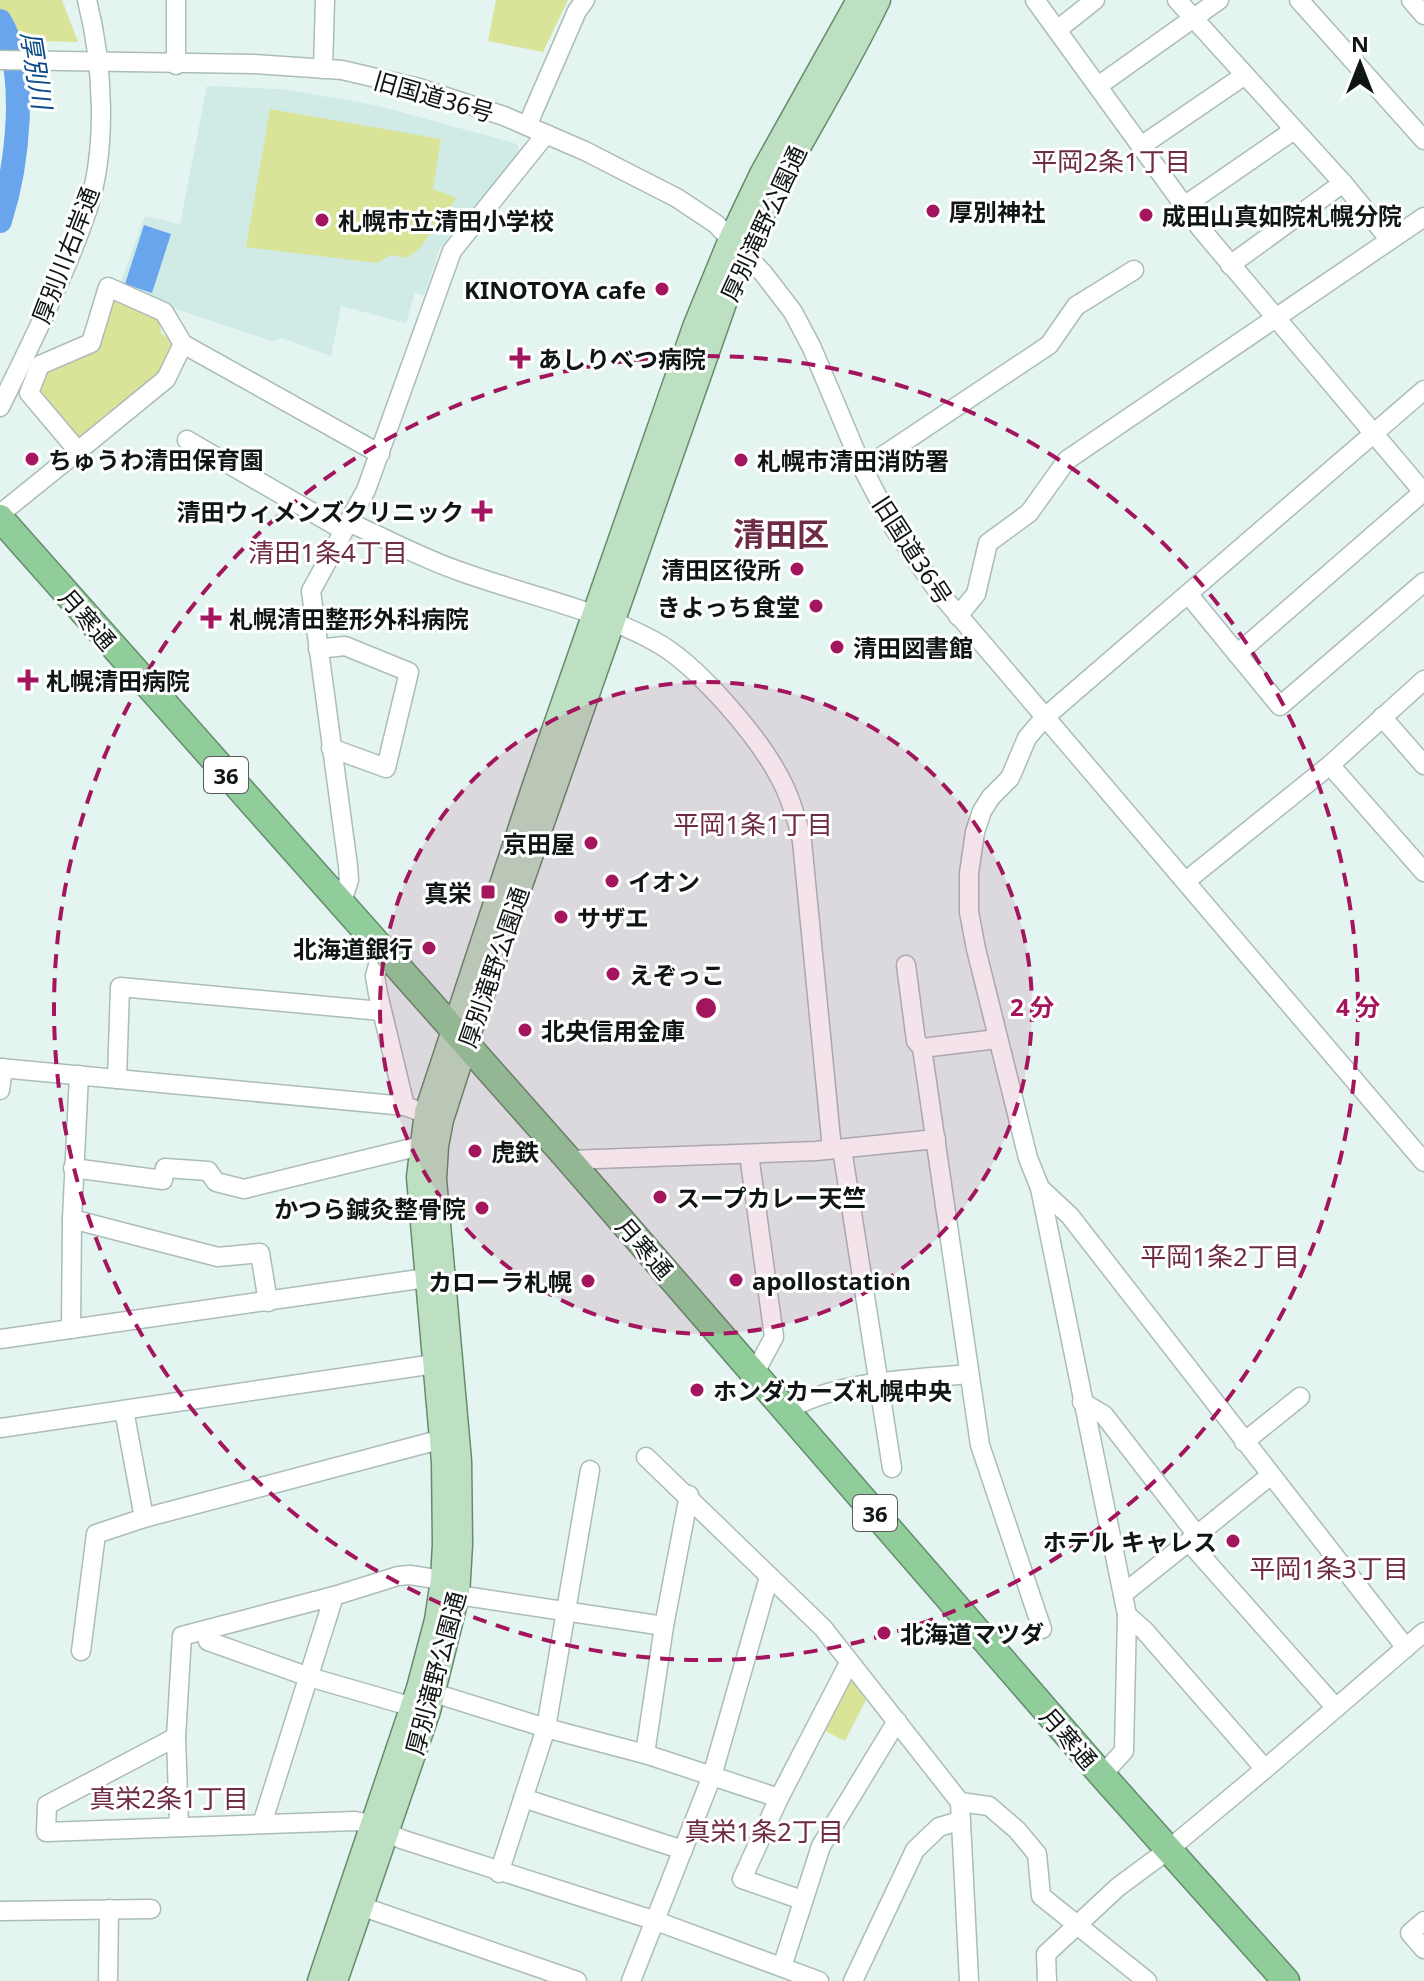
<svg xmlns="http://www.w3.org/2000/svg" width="1424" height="1981" font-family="'Noto Sans','Noto Sans JP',sans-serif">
  <rect width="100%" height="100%" fill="#e3f4f1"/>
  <!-- built -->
  <path fill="#d0ebe6" d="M 207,86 L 281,89 L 375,105 L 517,144 L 520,153 L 440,248 L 424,295 L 415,293 L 406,323 L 341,306 L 331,356 L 282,338 L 272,341 L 179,310 L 120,284 L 145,216 L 180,224 Z"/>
  <!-- green -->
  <g fill="#dae498">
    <path d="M 0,0 L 62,0 L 78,42 L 0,40 Z"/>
    <path d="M 496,0 L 568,0 L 543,52 L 488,41 Z"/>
    <path d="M 270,109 L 441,139 L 433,189 L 457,198 L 419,249 L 407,258 L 391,255 L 377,263 L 246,247 Z"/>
    <path d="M 118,299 L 160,318 L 161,333 L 177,345 L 160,379 L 79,438 L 73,435 L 35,393 L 42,375 L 99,346 L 113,302 Z"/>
    <path d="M 854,1678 L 868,1696 L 845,1741 L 823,1730 L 849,1679 Z"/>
  </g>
  <!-- water -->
  <path fill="#69a5ec" d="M 144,225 L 171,234 L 152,293 L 125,284 Z"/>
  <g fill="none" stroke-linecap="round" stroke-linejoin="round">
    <!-- river -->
    <path stroke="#69a5ec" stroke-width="24" d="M 0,21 C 30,72 17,167 0,221"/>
    <!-- minor casing -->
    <g stroke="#abbcb9" stroke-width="21">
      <g id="minor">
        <path d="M 1035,0 L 1201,229 L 1424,493"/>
        <path d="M 1177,0 L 1343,183 L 1390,240"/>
        <path d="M 1299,0 L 1424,140"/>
        <path d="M 1411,0 L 1424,15"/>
        <path d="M 1057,30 L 1095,0"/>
        <path d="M 0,60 L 254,64 L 342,70 L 419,88 L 504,116 L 585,151 L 677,198 L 716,224 L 763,273 L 793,312 L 812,348 L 863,469 L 894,528 L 937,590 L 1424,1162"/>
        <path d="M 176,65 L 176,0"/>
        <path d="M 323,69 L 325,0"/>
        <path d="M 1098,86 L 1219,0"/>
        <path d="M 527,126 L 577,11 L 585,0"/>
        <path d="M 1141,146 L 1245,75"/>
        <path d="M 1184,206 L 1294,130"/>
        <path d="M 1230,265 L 1343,183"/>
        <path d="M 0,407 C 31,344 64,278 87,211 C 108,149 103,63 87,0"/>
        <path d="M 187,440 L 343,530"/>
        <path d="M 78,451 L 166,379 L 183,344"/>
        <path d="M 863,469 L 1049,345 L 1076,306 L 1134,270"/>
        <path d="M 0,514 L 78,451 L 29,393 L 40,365 L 91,343 L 108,287 L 164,312 L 183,344 L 380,454"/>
        <path d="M 348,522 C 385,538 421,558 459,571 C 522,594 596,609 654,641 C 696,663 758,736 780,778 C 791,798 797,820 802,841 L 832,1149"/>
        <path d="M 1188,594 L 1280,706 L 1424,582"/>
        <path d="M 958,616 L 976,594 L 988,543 L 1029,513 L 1067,460 L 1424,217"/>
        <path d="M 318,649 L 345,646 L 409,672 L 386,768 L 331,748"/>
        <path d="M 1237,654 L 1423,492"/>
        <path d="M 1382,717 L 1424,765"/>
        <path d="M 1330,765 L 1424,872"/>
        <path d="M 1186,881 L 1330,765 L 1424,680"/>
        <path d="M 341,905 L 349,880 L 348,866 L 311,591 L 366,490 L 452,251 L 546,134"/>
        <path d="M 382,950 L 375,976 L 378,994 L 405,1106"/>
        <path d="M 906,965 L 916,1041 L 922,1048 L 980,1445 L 1042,1629"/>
        <path d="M 922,1048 L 997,1039"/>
        <path d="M 0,1068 L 405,1106 L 437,1118"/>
        <path d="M 79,1075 L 72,1219 L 218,1257 L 260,1253 L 268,1302"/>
        <path d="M 117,1079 L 120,987 L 381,1011"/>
        <path d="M 0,1090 L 3,1068"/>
        <path d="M 842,1149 L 892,1468"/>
        <path d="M 749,1154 L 774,1337 L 754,1374"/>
        <path d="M 569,1160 L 816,1151 L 936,1139"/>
        <path d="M 73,1168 L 163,1180 L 165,1168 L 208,1171 L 216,1182 L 244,1189 L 420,1146"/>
        <path d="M 1040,1188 L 1127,1615 L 1124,1751 L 1102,1775"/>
        <path d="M 71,1329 L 72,1219"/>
        <path d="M 0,1339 L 440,1276"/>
        <path d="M 1082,1402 L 1104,1415 L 1197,1535 L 1123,1594"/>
        <path d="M 124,1410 L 144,1518"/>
        <path d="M 786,1411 C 838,1380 908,1380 968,1374"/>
        <path d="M 0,1428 L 448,1362"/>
        <path d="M 1244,1442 L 1300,1397"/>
        <path d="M 646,1457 L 823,1628 L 960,1802 L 969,1981"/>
        <path d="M 1197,1535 L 1271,1475"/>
        <path d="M 1189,1542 L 1336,1708"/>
        <path d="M 458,1595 L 664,1626"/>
        <path d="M 1127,1615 L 1144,1630 L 1265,1769"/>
        <path d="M 206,1630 L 208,1641 L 309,1677 L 413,1707"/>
        <path d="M 1406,1648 L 1070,1216 L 1040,1188 L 1028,1158 L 976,949 L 969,912 L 969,873 L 975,832 L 982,811 L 991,797 L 1010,778 L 1027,738 L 1044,718 L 1424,390"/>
        <path d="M 81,1651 L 96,1534 L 144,1518 L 454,1436"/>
        <path d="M 421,1689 L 546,1728 L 645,1754 L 779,1798"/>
        <path d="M 176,1737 L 47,1805 L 46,1832 L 355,1821 L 372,1824 L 401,1839 L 656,1921 L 819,1981"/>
        <path d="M 645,1754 L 664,1626 L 689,1495"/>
        <path d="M 523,1798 L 683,1850"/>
        <path d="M 960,1802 L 989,1806 L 1017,1830 L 1037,1854 L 1041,1896 L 1147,1981"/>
        <path d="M 262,1824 L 334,1596"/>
        <path d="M 179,1827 L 176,1737 L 182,1636 L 334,1596 L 398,1576 L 410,1575 L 455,1582"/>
        <path d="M 499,1873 L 546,1728 L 590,1470"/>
        <path d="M 802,1900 L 742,1879 L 779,1798 L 849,1663"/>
        <path d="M 349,1902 L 577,1981"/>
        <path d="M 0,1911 L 151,1909"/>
        <path d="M 1424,1921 L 1410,1933 L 1424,1949"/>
        <path d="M 782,1967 L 821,1846 L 897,1721"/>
        <path d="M 108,1981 L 109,1909"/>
        <path d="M 631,1981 L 712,1776 L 769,1577"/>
        <path d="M 853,1981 L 915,1850 L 939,1827 L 959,1821"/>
        <path d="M 1047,1981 L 1046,1954 L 1118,1887 L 1168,1850 L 1265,1769 L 1424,1632"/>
      </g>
    </g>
    <!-- major casing -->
    <g stroke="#648c6c" stroke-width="25">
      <g id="major">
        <path d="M 319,1981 L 418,1688 L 436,1620 L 442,1580 L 444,1544 L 443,1462 L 418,1177 L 426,1112 L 534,785 L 694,327 L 730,239 L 762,172 L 858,0"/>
        <path d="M 336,1981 L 429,1711 L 458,1595 L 461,1544 L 460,1461 L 435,1179 L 437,1146 L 442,1120 L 478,1008 L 731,286 C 770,185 833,97 879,0"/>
      </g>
    </g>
    <!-- highway casing -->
    <g stroke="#648c6c" stroke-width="29">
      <path id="highway" d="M 0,518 L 569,1160 L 1102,1775 L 1286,1981"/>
    </g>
    <!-- minor -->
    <use href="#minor" stroke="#fff" stroke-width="18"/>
    <!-- major -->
    <use href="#major" stroke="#bde0c3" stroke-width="22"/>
    <!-- highway -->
    <use href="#highway" stroke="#91cc9b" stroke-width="26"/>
  </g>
  <!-- distance rings -->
  <circle cx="706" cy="1008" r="326" fill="#a3155c" fill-opacity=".12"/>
  <g fill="none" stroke="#a3155c" stroke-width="4" stroke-dasharray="14 10">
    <circle cx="706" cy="1008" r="326"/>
    <circle cx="706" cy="1008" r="652"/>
  </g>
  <!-- markers -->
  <g fill="#a3155c" stroke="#fff" stroke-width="3">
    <circle cx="933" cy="211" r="8"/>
    <circle cx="1146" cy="215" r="8"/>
    <circle cx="322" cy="220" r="8"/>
    <circle cx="662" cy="289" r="8"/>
    <path d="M516 346h8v8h8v8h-8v8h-8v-8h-8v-8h8z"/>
    <circle cx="32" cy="459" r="8"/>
    <circle cx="741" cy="460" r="8"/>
    <path d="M478 499h8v8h8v8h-8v8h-8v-8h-8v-8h8z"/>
    <circle cx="797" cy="569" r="8"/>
    <circle cx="816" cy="606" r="8"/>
    <path d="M207 606h8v8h8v8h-8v8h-8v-8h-8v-8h8z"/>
    <circle cx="837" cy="647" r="8"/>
    <path d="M24 668h8v8h8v8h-8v8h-8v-8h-8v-8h8z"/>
    <circle cx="591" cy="843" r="8"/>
    <circle cx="612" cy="881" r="8"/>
    <rect x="480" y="884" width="16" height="16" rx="4"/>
    <circle cx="561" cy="917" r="8"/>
    <circle cx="429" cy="948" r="8"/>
    <circle cx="613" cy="974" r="8"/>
    <circle cx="525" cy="1030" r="8"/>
    <circle cx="475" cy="1151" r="8"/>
    <circle cx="660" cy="1197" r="8"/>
    <circle cx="482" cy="1208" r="8"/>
    <circle cx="736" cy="1280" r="8"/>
    <circle cx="588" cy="1281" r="8"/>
    <circle cx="697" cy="1390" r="8"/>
    <circle cx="1233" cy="1541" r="8"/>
    <circle cx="884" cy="1633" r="8"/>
  </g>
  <g text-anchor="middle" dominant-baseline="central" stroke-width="6" stroke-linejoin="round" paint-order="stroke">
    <!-- shield labels -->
    <g fill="#fff" stroke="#585c5b" stroke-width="2">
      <rect x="204" y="757" width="44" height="36" rx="6"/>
      <rect x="853" y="1495" width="44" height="36" rx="6"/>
    </g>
    <g font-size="22" font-weight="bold" fill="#101615">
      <text x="226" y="775">36</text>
      <text x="875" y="1513">36</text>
    </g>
    <!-- street labels -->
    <g font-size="24" fill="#101615" stroke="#fff">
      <text transform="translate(434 96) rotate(16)">旧国道36号</text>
      <text transform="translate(763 223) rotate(-65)">厚別滝野公園通</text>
      <text transform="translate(65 255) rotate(-69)">厚別川右岸通</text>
      <text transform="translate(913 550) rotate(57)">旧国道36号</text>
      <text transform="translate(88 619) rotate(49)">月寒通</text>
      <text transform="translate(493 967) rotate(-71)">厚別滝野公園通</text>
      <text transform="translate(645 1248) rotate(49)">月寒通</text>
      <text transform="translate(435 1673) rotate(-75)">厚別滝野公園通</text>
      <text transform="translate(1069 1738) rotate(49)">月寒通</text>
    </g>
    <!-- poi labels -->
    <g font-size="24" font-weight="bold" fill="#101615" stroke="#fff" text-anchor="start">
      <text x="949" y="211">厚別神社</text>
      <text x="1162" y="215">成田山真如院札幌分院</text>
      <text x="338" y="220">札幌市立清田小学校</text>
      <text x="646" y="289" text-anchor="end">KINOTOYA cafe</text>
      <text x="538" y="358">あしりべつ病院</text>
      <text x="48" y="459">ちゅうわ清田保育園</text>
      <text x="757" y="460">札幌市清田消防署</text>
      <text x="464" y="511" text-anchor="end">清田ウィメンズクリニック</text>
      <text x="781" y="569" text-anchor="end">清田区役所</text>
      <text x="800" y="606" text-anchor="end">きよっち食堂</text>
      <text x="229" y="618">札幌清田整形外科病院</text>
      <text x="853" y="647">清田図書館</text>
      <text x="46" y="680">札幌清田病院</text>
      <text x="575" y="843" text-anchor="end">京田屋</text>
      <text x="628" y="881">イオン</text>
      <text x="472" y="892" text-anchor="end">真栄</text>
      <text x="577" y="917">サザエ</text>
      <text x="413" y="948" text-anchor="end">北海道銀行</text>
      <text x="629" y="974">えぞっこ</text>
      <text x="541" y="1030">北央信用金庫</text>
      <text x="491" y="1151">虎鉄</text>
      <text x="676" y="1197">スープカレー天竺</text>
      <text x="466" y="1208" text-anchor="end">かつら鍼灸整骨院</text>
      <text x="752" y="1280">apollostation</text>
      <text x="572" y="1281" text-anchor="end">カローラ札幌</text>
      <text x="713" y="1390">ホンダカーズ札幌中央</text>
      <text x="1217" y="1541" text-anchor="end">ホテル キャレス</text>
      <text x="900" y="1633">北海道マツダ</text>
    </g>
    <!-- water labels -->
    <g font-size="26" font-style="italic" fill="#094a89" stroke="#fff">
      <text transform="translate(37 70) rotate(81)">厚別川</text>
    </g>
    <!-- neighbourhood labels -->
    <g font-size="26" fill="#6e2b46" stroke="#fff">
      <text x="1111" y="161">平岡2条1丁目</text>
      <text x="328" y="552">清田1条4丁目</text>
      <text x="753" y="824">平岡1条1丁目</text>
      <text x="1220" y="1256">平岡1条2丁目</text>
      <text x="1329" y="1568">平岡1条3丁目</text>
      <text x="169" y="1798">真栄2条1丁目</text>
      <text x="764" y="1831">真栄1条2丁目</text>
    </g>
    <!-- district labels -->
    <g font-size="32" font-weight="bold" fill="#6e2b46" stroke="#fff">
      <text x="781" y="533">清田区</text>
    </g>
  </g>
  <circle cx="706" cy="1008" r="12" fill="#a3155c" stroke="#fff" stroke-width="4"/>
  <g font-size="24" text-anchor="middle" font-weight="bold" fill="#a3155c" stroke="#fff" stroke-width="6" stroke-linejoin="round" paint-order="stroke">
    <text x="1032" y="1016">2 分</text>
    <text x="1358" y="1016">4 分</text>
  </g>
  <!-- north arrow -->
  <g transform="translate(1360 64)" stroke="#ffffff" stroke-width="6" paint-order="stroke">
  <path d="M0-6L14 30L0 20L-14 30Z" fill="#101615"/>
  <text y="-12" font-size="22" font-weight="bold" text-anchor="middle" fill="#101615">N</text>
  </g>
</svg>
